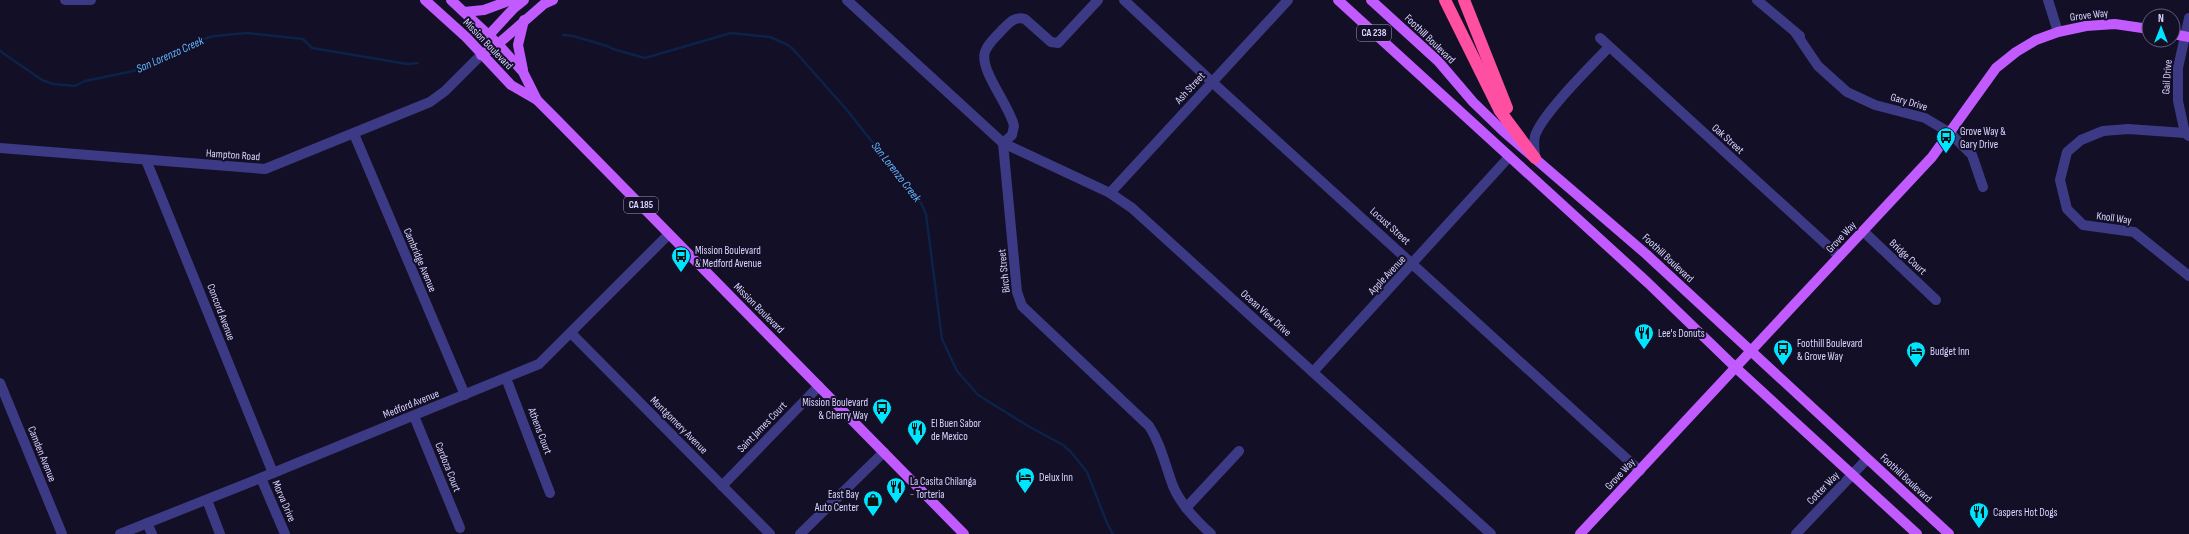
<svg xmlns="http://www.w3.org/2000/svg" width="2189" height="534" font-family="'Sofia Sans Condensed',sans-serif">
  <rect width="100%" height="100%" fill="#130f26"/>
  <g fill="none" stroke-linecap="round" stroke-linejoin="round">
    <!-- stream -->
    <g stroke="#0c2248" stroke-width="2.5">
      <path d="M 563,35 L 573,36 L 607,46 L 613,49 L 645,58 L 731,33 L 770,37 L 786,44 L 792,48 L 846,109 L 921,203 L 926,214 L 942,339 L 957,371 L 978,395 L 1028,426 L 1063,445 L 1071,452 L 1087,472 L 1107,523 L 1113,534"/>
      <path d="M 0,51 L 42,80 L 53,84 L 75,86 L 85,81 L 143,69 L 199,40 L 215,36 L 247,33 L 303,39 L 312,48 L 318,49 L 407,64 L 418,63"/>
    </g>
    <!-- minor -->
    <g stroke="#3d3a85" stroke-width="10">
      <path d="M 65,0 L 91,0"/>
      <path d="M 847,0 L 1003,143 L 1110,193 L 1132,208 L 1491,534"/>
      <path d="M 1124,0 L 1212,82 L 1640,471"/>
      <path d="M 1757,0 L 1800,36"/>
      <path d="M 2048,0 L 2058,32"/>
      <path d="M 1795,32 L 1818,66 L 1847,92 L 1875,105 L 1925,118 L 1950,133 L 1972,155 L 1983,187"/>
      <path d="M 1600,38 L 1839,256"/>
      <path d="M 2185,133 L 2128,129 L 2103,131 L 2081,140 L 2067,152 L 2060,180 L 2067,209 L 2083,225 L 2134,232 L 2189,276"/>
      <path d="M 354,134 L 465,395"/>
      <path d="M 2189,136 L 2185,133 L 2178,101 L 2178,68 L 2189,18"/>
      <path d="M 1003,143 L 1017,292 L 1022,306 L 1149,426 C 1161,444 1165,465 1173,486 C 1181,505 1196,520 1211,534"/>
      <path d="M 1003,143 L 1012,135 L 1014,126 C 1010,106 979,70 985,52 C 988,43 996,37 1002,30 C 1009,23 1014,16 1025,19 L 1051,42 L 1058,43 L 1098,0"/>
      <path d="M 0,148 L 265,169 L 430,102 L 445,91 L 481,55"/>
      <path d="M 1535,158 C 1535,151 1533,143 1535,136 C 1541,115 1592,65 1609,47"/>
      <path d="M 146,160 L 273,473"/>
      <path d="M 1110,193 L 1288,0"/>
      <path d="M 1863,231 L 1936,300"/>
      <path d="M 571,333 L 770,534"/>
      <path d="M 1313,372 L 1509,157"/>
      <path d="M 506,378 L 550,493"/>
      <path d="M 0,383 L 62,534"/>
      <path d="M 414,416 L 460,528"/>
      <path d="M 261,478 L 285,534"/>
      <path d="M 722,486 L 819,386"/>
      <path d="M 207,500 L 220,534"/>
      <path d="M 1186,508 L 1239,451"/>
      <path d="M 147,523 L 152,534"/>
      <path d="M 120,534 L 273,473 L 539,364 L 669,234"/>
      <path d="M 800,534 L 884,452"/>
      <path d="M 1796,534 L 1867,459"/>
    </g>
    <!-- major -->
    <g stroke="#c25bff" stroke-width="10">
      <path d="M 425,0 L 466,37 L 511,85 L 537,100"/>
      <path d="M 451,0 L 498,44 L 523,72 L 537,100 L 557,120 L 964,534"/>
      <path d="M 1338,0 L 1648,283 L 1735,367 L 1917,534"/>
      <path d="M 1371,0 L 1438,61 L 1473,102 L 1503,131 L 1646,254 L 1949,534"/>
      <path d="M 464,12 L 484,10 L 511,0"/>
      <path d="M 2173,34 L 2189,37"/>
      <path d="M 486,41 L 488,36 L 514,8 L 524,0"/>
      <path d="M 481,55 L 498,44 L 544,4 L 553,0"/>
      <path d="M 523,70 L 518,45 L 524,20"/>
      <path d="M 1580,534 L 1932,157 L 1996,68 L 2016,52 L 2036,40 L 2058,32 L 2086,26 L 2115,24 L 2149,29"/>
    </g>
    <!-- highway -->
    <g stroke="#ff4fa3" stroke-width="12">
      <path d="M 1445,0 L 1500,111 L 1535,158"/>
      <path d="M 1464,0 L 1507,108"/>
    </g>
  </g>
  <!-- icons -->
  <defs>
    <g id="bus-pin" transform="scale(1)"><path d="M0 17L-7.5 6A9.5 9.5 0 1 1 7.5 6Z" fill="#00e5ff" stroke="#130f26"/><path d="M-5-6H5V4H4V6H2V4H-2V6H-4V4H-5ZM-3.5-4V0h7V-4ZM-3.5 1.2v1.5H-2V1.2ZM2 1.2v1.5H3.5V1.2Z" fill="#111"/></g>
    <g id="restaurant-pin" transform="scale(1)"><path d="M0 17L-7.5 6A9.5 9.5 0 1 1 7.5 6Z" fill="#00e5ff" stroke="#130f26"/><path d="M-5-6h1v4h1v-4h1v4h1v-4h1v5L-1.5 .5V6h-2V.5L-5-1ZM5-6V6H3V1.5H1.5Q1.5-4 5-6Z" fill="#111"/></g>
    <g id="hotel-pin" transform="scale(1)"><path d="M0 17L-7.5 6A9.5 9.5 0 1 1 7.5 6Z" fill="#00e5ff" stroke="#130f26"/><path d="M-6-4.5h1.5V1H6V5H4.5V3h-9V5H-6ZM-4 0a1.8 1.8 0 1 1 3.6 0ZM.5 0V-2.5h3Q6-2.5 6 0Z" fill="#111"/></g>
    <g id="shop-pin" transform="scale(1)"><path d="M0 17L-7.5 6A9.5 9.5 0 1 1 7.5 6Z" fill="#00e5ff" stroke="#130f26"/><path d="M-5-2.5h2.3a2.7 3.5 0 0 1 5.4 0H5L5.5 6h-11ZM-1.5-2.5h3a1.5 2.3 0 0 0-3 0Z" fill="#111"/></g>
  </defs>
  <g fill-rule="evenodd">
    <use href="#bus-pin" x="1946" y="137"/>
    <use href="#bus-pin" x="681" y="256"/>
    <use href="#restaurant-pin" x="1644" y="333"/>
    <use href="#bus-pin" x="1783" y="349"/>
    <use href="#hotel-pin" x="1916" y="351"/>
    <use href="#bus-pin" x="882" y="408"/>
    <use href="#restaurant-pin" x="917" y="429"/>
    <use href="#hotel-pin" x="1025" y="477"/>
    <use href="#restaurant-pin" x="896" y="487"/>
    <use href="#shop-pin" x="873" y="500"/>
    <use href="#restaurant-pin" x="1979" y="512"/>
  </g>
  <g text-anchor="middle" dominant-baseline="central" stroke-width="4" stroke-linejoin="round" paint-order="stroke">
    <!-- shield labels -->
    <g fill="#130f26" stroke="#9e99be" stroke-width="1">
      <rect x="1357" y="25" width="34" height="16" rx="3"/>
      <rect x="624" y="197" width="34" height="16" rx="3"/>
    </g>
    <g font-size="10" font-weight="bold" fill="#d9d4ff">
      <text x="1374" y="33">CA 238</text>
      <text x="641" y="205">CA 185</text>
    </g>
    <!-- street labels -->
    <g font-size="11" fill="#d9d4ff" stroke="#130f26">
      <text transform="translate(2089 15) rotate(-7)">Grove Way</text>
      <text transform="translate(1430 39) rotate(44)">Foothill Boulevard</text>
      <text transform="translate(488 44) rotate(46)">Mission Boulevard</text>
      <text transform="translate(2167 77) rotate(-86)">Gail Drive</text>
      <text transform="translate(1190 88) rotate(-47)">Ash Street</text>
      <text transform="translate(1909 102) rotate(16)">Gary Drive</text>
      <text transform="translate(1728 139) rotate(42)">Oak Street</text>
      <text transform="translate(233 155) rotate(4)">Hampton Road</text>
      <text transform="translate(2114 218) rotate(8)">Knoll Way</text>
      <text transform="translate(1390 226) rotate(42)">Locust Street</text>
      <text transform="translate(1841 237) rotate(-47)">Grove Way</text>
      <text transform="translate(1908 257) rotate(43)">Bridge Court</text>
      <text transform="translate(1668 258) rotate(43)">Foothill Boulevard</text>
      <text transform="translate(420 260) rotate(67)">Cambridge Avenue</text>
      <text transform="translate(1004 271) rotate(-96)">Birch Street</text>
      <text transform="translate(1387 275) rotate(-47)">Apple Avenue</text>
      <text transform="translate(759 308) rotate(45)">Mission Boulevard</text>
      <text transform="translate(221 312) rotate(69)">Concord Avenue</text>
      <text transform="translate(1266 313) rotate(42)">Ocean View Drive</text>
      <text transform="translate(411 404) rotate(-22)">Medford Avenue</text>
      <text transform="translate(679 425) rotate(45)">Montgomery Avenue</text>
      <text transform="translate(762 427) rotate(-46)">Saint James Court</text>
      <text transform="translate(540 431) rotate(69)">Athens Court</text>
      <text transform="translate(42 454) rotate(68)">Camden Avenue</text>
      <text transform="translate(448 467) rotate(68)">Cardoza Court</text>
      <text transform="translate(1620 474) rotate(-47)">Grove Way</text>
      <text transform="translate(1906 478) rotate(43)">Foothill Boulevard</text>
      <text transform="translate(1823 488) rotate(-46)">Cotter Way</text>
      <text transform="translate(284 501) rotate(67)">Morva Drive</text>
    </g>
    <!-- poi labels -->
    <g font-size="11" fill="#d9d4ff" stroke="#130f26" text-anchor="start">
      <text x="1960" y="131">Grove Way &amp;<tspan x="1960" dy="13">Gary Drive</tspan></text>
      <text x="695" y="250">Mission Boulevard<tspan x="695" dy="13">&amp; Medford Avenue</tspan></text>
      <text x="1658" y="333">Lee's Donuts</text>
      <text x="1797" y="343">Foothill Boulevard<tspan x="1797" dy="13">&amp; Grove Way</tspan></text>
      <text x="1930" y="351">Budget Inn</text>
      <text x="868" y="402" text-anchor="end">Mission Boulevard<tspan x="868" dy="13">&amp; Cherry Way</tspan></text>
      <text x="931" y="423">El Buen Sabor<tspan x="931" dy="13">de Mexico</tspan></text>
      <text x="1039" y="477">Delux Inn</text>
      <text x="910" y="481">La Casita Chilanga<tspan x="910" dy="13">- Torteria</tspan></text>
      <text x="859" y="494" text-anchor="end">East Bay<tspan x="859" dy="13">Auto Center</tspan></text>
      <text x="1993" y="512">Caspers Hot Dogs</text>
    </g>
    <!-- water labels -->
    <g font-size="12" font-style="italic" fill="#62b6ff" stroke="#130f26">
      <text transform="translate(170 55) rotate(-24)">San Lorenzo Creek</text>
      <text transform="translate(896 172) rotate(52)">San Lorenzo Creek</text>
    </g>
  </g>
  <!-- north arrow -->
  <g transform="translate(2161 28)"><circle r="19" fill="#130f26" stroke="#625e7d"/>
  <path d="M0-3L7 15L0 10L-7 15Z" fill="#00e5ff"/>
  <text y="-6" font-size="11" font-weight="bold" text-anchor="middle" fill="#d9d4ff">N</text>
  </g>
</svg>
